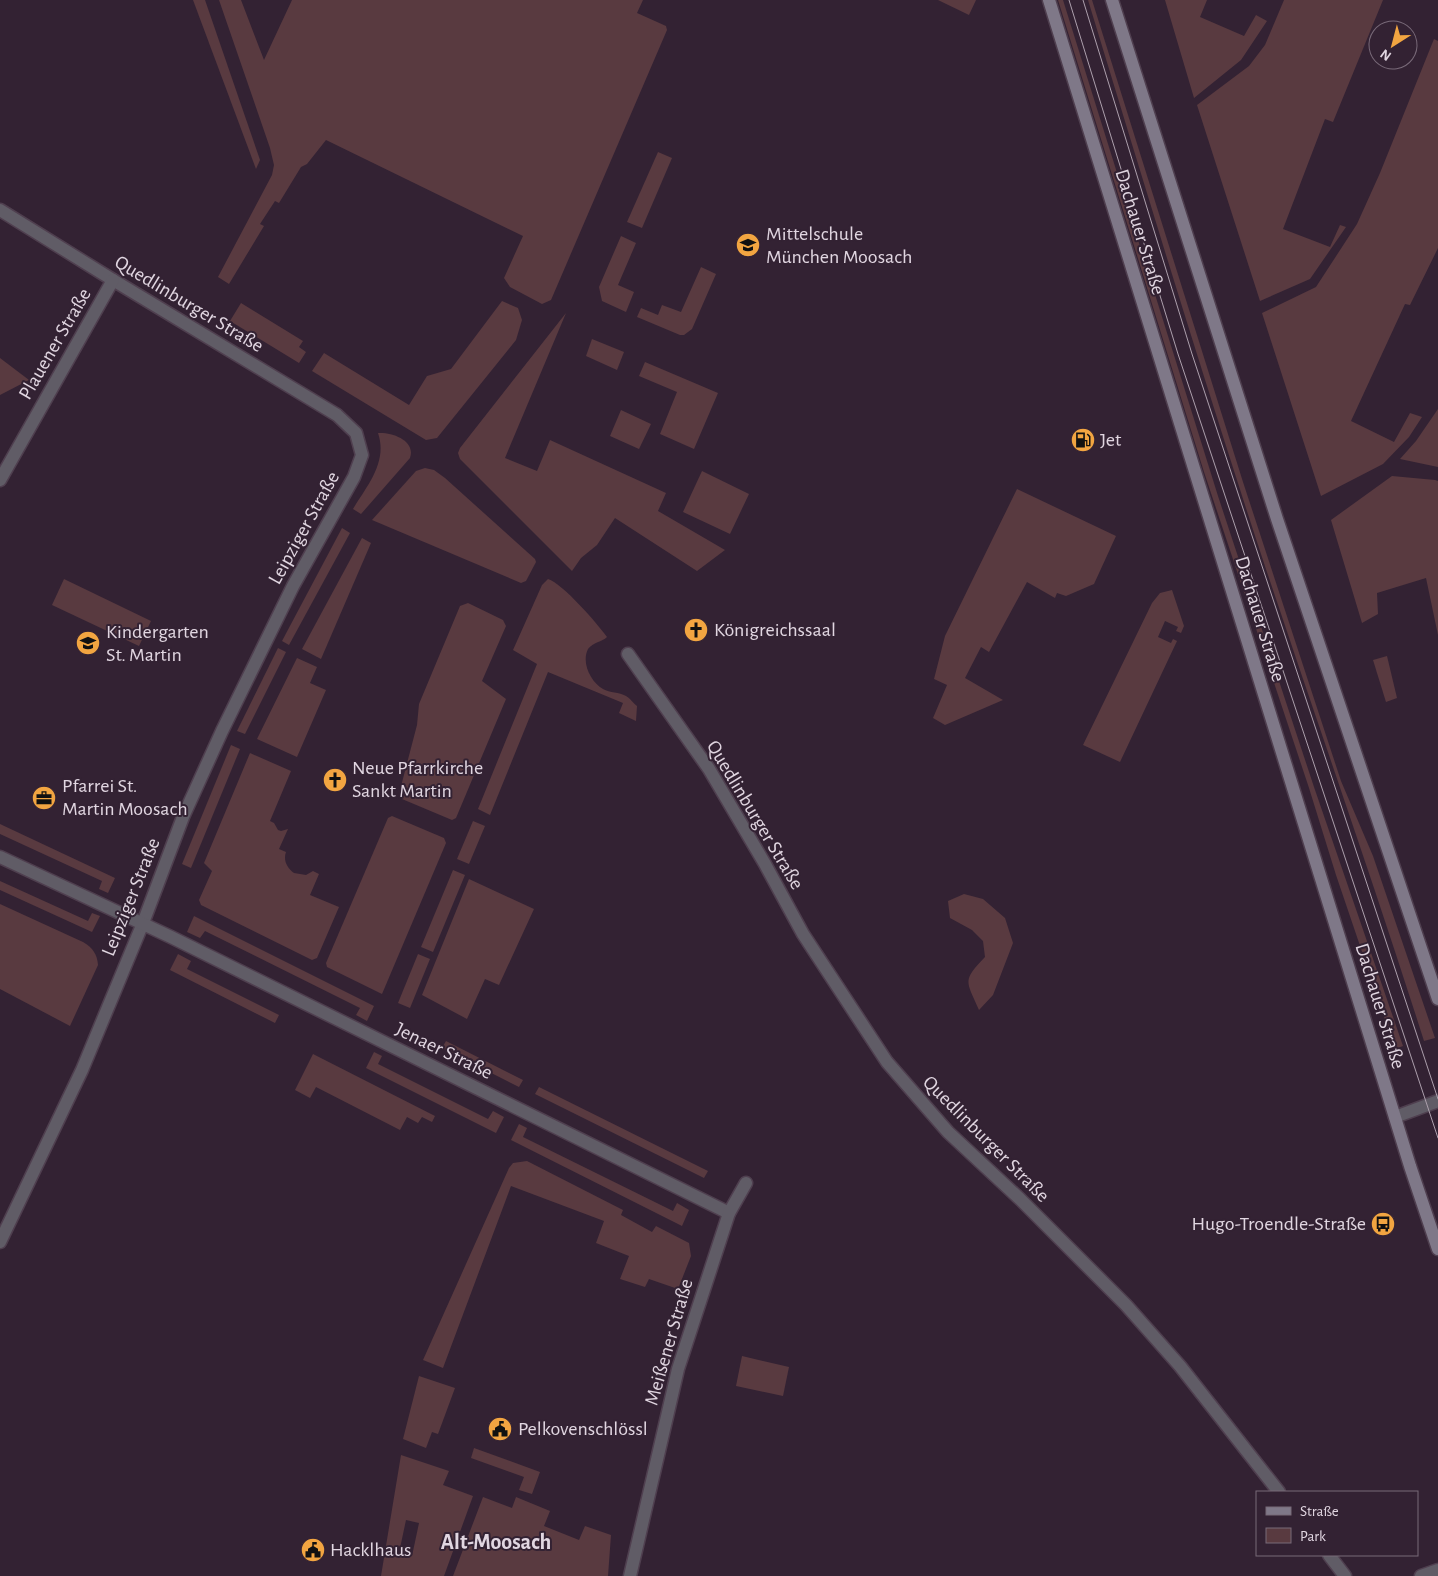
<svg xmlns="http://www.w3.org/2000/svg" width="1438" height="1576" font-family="'Alegreya Sans',sans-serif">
  <rect width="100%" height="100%" fill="#323"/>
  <!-- green -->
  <g fill="#593a40" fill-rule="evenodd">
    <path d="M 193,0 L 205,0 L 260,160 L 256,169 Z"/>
    <path d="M 219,0 L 241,0 L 264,60 L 292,0 L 643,0 L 637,13 L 666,26 L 667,30 L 551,300 L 542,304 L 510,287 L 504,278 L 523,236 L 326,140 L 307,164 L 301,167 L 279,203 L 275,201 L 260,224 L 264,226 L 229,284 L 218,277 L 272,175 L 274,165 L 270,148 Z"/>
    <path d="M 938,0 L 976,0 L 969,15 Z"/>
    <path d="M 1058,0 L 1063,0 L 1218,496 L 1314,787 L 1403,1046 L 1395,1049 L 1336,875 L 1309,788 L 1204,472 Z"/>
    <path d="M 1088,0 L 1092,0 L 1243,482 L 1341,781 L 1373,856 L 1435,1038 L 1424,1041 C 1372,877 1314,714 1260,551 C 1200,368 1144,184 1088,0 Z"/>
    <path d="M 1165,0 L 1207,0 L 1200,17 L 1244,36 L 1256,15 L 1267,21 L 1241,60 L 1194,98 Z"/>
    <path d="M 1284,0 L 1383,0 L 1333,122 L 1325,119 L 1283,229 L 1330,247 L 1340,225 L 1346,227 L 1310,279 L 1260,301 L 1197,105 L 1249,66 L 1265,45 Z"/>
    <path d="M 1434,39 L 1438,41 L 1438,248 L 1410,305 L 1405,304 L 1351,421 L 1394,442 L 1410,413 L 1422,417 L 1409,437 L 1383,464 L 1321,496 L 1262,313 L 1316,287 L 1357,224 L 1380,173 Z"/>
    <path d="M 658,152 L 672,158 L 642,228 L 627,222 Z"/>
    <path d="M 621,236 L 636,243 L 618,285 L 634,292 L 626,312 L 602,301 L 599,287 Z"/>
    <path d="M 701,267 L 716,274 L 692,329 L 684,335 L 680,335 L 637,317 L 641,308 L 658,315 L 662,305 L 681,312 Z"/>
    <path d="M 502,301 L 518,308 L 522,320 L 516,340 L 437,438 L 426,440 L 312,371 L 324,353 L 409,405 L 427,376 L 451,369 Z"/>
    <path d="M 241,303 L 303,341 L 299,347 L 306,352 L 299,363 L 230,321 Z"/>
    <path d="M 566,313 L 505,458 L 537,471 L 550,440 L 666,493 L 658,511 L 725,550 L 697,571 L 615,518 L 597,545 L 581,558 L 572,571 L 460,459 L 458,453 L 460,448 Z"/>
    <path d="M 592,339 L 624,352 L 617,370 L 586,356 Z"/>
    <path d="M 0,358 L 29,380 L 0,395 Z"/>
    <path d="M 645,362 L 718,393 L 694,449 L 660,434 L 677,392 L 639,376 Z"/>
    <path d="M 1438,409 L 1438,467 L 1400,459 L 1416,441 Z"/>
    <path d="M 621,410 L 651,424 L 639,449 L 610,436 Z"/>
    <path d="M 378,433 C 393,432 416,441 410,458 L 361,514 L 353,509 C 367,486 388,462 378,433 Z"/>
    <path d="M 425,468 L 434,470 L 445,478 L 535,559 L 536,562 L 526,581 L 521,583 L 372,520 L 416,471 Z"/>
    <path d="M 702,471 L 749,494 L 730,534 L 683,512 Z"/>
    <path d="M 1392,476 L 1435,480 L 1438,481 L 1438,635 L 1426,578 L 1377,593 L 1378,614 L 1362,623 L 1331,520 Z"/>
    <path d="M 1017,489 L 1116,536 L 1094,584 L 1066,596 L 1057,593 L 1055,598 L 1027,582 L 989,652 L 981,647 L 965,678 L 1003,700 L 945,725 L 933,718 L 947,685 L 934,679 L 945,636 Z"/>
    <path d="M 342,528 L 350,533 L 289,645 L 282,641 Z"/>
    <path d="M 362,538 L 371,543 L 321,659 L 302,649 Z"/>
    <path d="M 64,579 L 151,621 L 139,646 L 52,605 Z"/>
    <path d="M 548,579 C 563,584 597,623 607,637 C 602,642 593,642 588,649 C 581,663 591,682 603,689 C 610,693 619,692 626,696 C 630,698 633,703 637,706 L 636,721 L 619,713 L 623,703 L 548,672 L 490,815 L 478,809 L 537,664 L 513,650 L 542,585 Z"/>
    <path d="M 1172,590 L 1184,626 L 1181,633 L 1176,631 L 1178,627 L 1165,621 L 1158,637 L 1171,643 L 1173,639 L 1177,641 L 1120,762 L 1083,745 L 1152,603 L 1160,593 Z"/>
    <path d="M 468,603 L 503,620 L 506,626 L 482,681 L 506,699 L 456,818 L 452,820 L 402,799 L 399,794 L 417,725 L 419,704 L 460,606 Z"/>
    <path d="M 278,648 L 286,652 L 245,734 L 237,731 Z"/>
    <path d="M 1387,656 L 1397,698 L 1386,702 L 1373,660 Z"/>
    <path d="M 297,658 L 317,667 L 310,683 L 326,690 L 297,757 L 257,739 Z"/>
    <path d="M 231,745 L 240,749 L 191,868 L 182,864 Z"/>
    <path d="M 250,753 L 291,771 L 270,821 L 274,823 L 278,830 L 281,831 L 288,829 L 279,849 L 286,852 C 283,860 287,868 294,873 L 306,875 L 313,871 L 319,874 L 310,895 L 339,907 L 317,958 L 312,960 L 201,905 L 199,900 L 212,871 L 204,863 Z"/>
    <path d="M 392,816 L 444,838 L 446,843 L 382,994 L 327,967 L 326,963 L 388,818 Z"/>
    <path d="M 473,821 L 485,826 L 469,864 L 457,859 Z"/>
    <path d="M 0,824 L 115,878 L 108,893 L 99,889 L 102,881 L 0,834 Z"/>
    <path d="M 453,870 L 465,875 L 433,952 L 421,947 Z"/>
    <path d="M 469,879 L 534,909 L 499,985 L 485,979 L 467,1019 L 422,995 Z"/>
    <path d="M 0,881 L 88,921 L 92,913 L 100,916 L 92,932 L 0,890 Z"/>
    <path d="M 964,894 L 983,899 L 1005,918 L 1013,943 L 993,995 L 979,1010 C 966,980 962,981 985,957 L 983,941 L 972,930 L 950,918 L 948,901 Z"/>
    <path d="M 0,904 L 83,942 C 93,948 97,954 98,965 L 70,1026 L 0,989 Z"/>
    <path d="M 194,916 L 374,1006 L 367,1021 L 356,1015 L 360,1008 L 205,931 L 200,938 L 187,932 Z"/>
    <path d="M 178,954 L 191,961 L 187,969 L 279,1015 L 275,1023 L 170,970 Z"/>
    <path d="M 418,954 L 430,959 L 410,1008 L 398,1003 Z"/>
    <path d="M 446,1041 L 523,1080 L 519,1087 L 442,1048 Z"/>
    <path d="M 374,1052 L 382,1056 L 378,1064 L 488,1119 L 493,1111 L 504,1117 L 496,1133 L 366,1068 Z"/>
    <path d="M 313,1054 L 435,1116 L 432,1122 L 422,1117 L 418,1123 L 407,1117 L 400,1130 L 316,1087 L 310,1098 L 295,1090 Z"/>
    <path d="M 539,1087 L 708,1171 L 704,1178 L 535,1094 Z"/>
    <path d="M 519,1124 L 527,1128 L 523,1137 L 673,1211 L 677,1203 L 689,1210 L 682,1226 L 511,1140 Z"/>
    <path d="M 527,1161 L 623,1210 L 621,1215 L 652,1232 L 656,1226 L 689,1243 L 691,1256 L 678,1289 L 649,1279 L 645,1287 L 620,1279 L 629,1256 L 596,1243 L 604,1221 L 511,1186 L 443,1368 L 423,1360 L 509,1168 L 513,1163 Z"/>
    <path d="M 742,1356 L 789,1367 L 783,1396 L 736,1386 Z"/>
    <path d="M 419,1376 L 455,1388 L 438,1434 L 432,1432 L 426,1448 L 403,1439 Z"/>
    <path d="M 474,1448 L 540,1472 L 532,1494 L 519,1490 L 524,1477 L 471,1458 Z"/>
    <path d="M 401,1455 L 449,1471 L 443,1485 L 473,1496 L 444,1576 L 381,1576 ZM 406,1520 L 419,1523 L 412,1556 L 399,1553 Z"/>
    <path d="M 483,1497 L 512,1508 L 516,1497 L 550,1511 L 544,1526 L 579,1540 L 585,1526 L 611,1535 L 608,1576 L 453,1576 Z"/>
  </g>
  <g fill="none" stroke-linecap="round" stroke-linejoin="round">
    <!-- street casing -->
    <g stroke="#4f3f4f" stroke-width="15">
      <g id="street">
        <path d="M 0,210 L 113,280 L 337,415 L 356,433 L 362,455 L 354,477 L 293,586 L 222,731 L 183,817 L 143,923 L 82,1070 L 0,1242"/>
        <path d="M 0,480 L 113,280"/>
        <path d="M 628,654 L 709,769 L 765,864 L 803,934 L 887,1062 L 948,1132 L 1020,1199 L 1126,1305 L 1180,1366 L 1279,1492"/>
        <path d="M 0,857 L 171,937 L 729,1213"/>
        <path d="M 1395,1117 L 1438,1101"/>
        <path d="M 1329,1555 L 1345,1576"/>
        <path d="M 630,1576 L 678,1369 L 729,1213 L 746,1183"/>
        <path d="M 1421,1576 L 1438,1570"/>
      </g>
    </g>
    <!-- secondary casing -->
    <g stroke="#4f3f4f" stroke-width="15">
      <g id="secondary">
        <path d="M 1049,0 L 1410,1166 L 1438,1249"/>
        <path d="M 1112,0 L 1277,519 L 1438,999"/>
      </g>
    </g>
    <!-- street -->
    <use href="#street" stroke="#605c66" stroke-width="12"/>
    <!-- secondary -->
    <use href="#secondary" stroke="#7f7888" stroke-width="12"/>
    <!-- tram -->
    <g stroke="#ada0ad" stroke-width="1">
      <path d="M 1069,0 L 1178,354 L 1438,1138"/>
      <path d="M 1083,0 L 1192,354 L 1438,1099"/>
    </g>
  </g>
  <!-- icons -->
  <defs>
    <g id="school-disc" transform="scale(1.25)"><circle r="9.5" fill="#f2a541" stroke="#323"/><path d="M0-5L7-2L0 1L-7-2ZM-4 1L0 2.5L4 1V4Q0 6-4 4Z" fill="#111"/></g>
    <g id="fuel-disc" transform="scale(1.25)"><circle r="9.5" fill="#f2a541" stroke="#323"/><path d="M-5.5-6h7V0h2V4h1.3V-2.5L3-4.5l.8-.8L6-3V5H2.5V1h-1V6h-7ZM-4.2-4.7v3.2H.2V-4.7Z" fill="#111"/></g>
    <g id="church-disc" transform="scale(1.25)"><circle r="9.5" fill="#f2a541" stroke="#323"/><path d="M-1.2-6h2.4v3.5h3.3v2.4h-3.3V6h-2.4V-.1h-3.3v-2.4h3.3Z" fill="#111"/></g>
    <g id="office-disc" transform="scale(1.25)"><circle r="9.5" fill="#f2a541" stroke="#323"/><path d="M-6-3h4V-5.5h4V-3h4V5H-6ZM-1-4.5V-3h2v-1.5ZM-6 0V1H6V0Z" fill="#111"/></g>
    <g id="bus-disc" transform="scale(1.25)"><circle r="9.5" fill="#f2a541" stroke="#323"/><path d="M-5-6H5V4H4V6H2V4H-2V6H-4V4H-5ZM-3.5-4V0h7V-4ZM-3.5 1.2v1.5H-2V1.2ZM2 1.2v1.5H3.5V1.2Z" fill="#111"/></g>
    <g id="civic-disc" transform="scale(1.25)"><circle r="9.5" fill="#f2a541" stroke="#323"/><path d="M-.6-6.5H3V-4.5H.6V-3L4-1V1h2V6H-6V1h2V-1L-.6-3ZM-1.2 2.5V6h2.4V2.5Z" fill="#111"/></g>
  </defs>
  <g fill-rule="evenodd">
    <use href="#school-disc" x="748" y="245"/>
    <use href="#fuel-disc" x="1083" y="440"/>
    <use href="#church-disc" x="696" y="630"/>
    <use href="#school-disc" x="88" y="643"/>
    <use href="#church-disc" x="335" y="780"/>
    <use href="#office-disc" x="44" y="798"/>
    <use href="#bus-disc" x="1383" y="1224"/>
    <use href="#civic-disc" x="500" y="1429"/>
    <use href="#civic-disc" x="313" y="1550"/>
  </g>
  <g text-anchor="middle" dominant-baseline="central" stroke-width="4" stroke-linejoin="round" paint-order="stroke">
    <!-- street labels -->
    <g font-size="20" fill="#e1d6e1" stroke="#323">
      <text transform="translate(1140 232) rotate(73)">Dachauer Straße</text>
      <text transform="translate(189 304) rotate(31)">Quedlinburger Straße</text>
      <text transform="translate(55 344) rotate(-60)">Plauener Straße</text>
      <text transform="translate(304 528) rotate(-61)">Leipziger Straße</text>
      <text transform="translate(1260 619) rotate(73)">Dachauer Straße</text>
      <text transform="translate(755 815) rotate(59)">Quedlinburger Straße</text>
      <text transform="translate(131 897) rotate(-68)">Leipziger Straße</text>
      <text transform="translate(1380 1006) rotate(73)">Dachauer Straße</text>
      <text transform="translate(444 1051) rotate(26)">Jenaer Straße</text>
      <text transform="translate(986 1139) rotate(45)">Quedlinburger Straße</text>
      <text transform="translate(669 1342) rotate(-74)">Meißener Straße</text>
    </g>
    <!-- poi labels -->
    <g font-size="20" fill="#e1d6e1" stroke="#323" text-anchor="start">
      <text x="766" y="234">Mittelschule<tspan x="766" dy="23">München Moosach</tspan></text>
      <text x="1100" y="440">Jet</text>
      <text x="714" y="630">Königreichssaal</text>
      <text x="106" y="632">Kindergarten<tspan x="106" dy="23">St. Martin</tspan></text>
      <text x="352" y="768">Neue Pfarrkirche<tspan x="352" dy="23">Sankt Martin</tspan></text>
      <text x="62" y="786">Pfarrei St.<tspan x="62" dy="23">Martin Moosach</tspan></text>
      <text x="1366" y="1224" text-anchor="end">Hugo-Troendle-Straße</text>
      <text x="518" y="1429">Pelkovenschlössl</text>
      <text x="330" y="1550">Hacklhaus</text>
    </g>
    <!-- quarter labels -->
    <g font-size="22" font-weight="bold" fill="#e1d6e1" stroke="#323">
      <text x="496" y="1542">Alt-Moosach</text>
    </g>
  </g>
  <!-- legend -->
  <rect x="1256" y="1491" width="162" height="65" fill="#332233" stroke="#796a79"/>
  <rect x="1266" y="1507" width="25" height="8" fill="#7f7888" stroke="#796a79"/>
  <text x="1300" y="1516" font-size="15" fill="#e1d6e1">Straße</text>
  <rect x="1266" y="1528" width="25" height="15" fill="#593a40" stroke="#796a79"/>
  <text x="1300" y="1541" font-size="15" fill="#e1d6e1">Park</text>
  <!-- north arrow -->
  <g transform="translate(1393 45) rotate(216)"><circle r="24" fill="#332233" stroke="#796a79"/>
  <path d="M0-4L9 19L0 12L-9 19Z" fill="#f2a541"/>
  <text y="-8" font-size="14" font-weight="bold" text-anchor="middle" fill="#e1d6e1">N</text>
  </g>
</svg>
